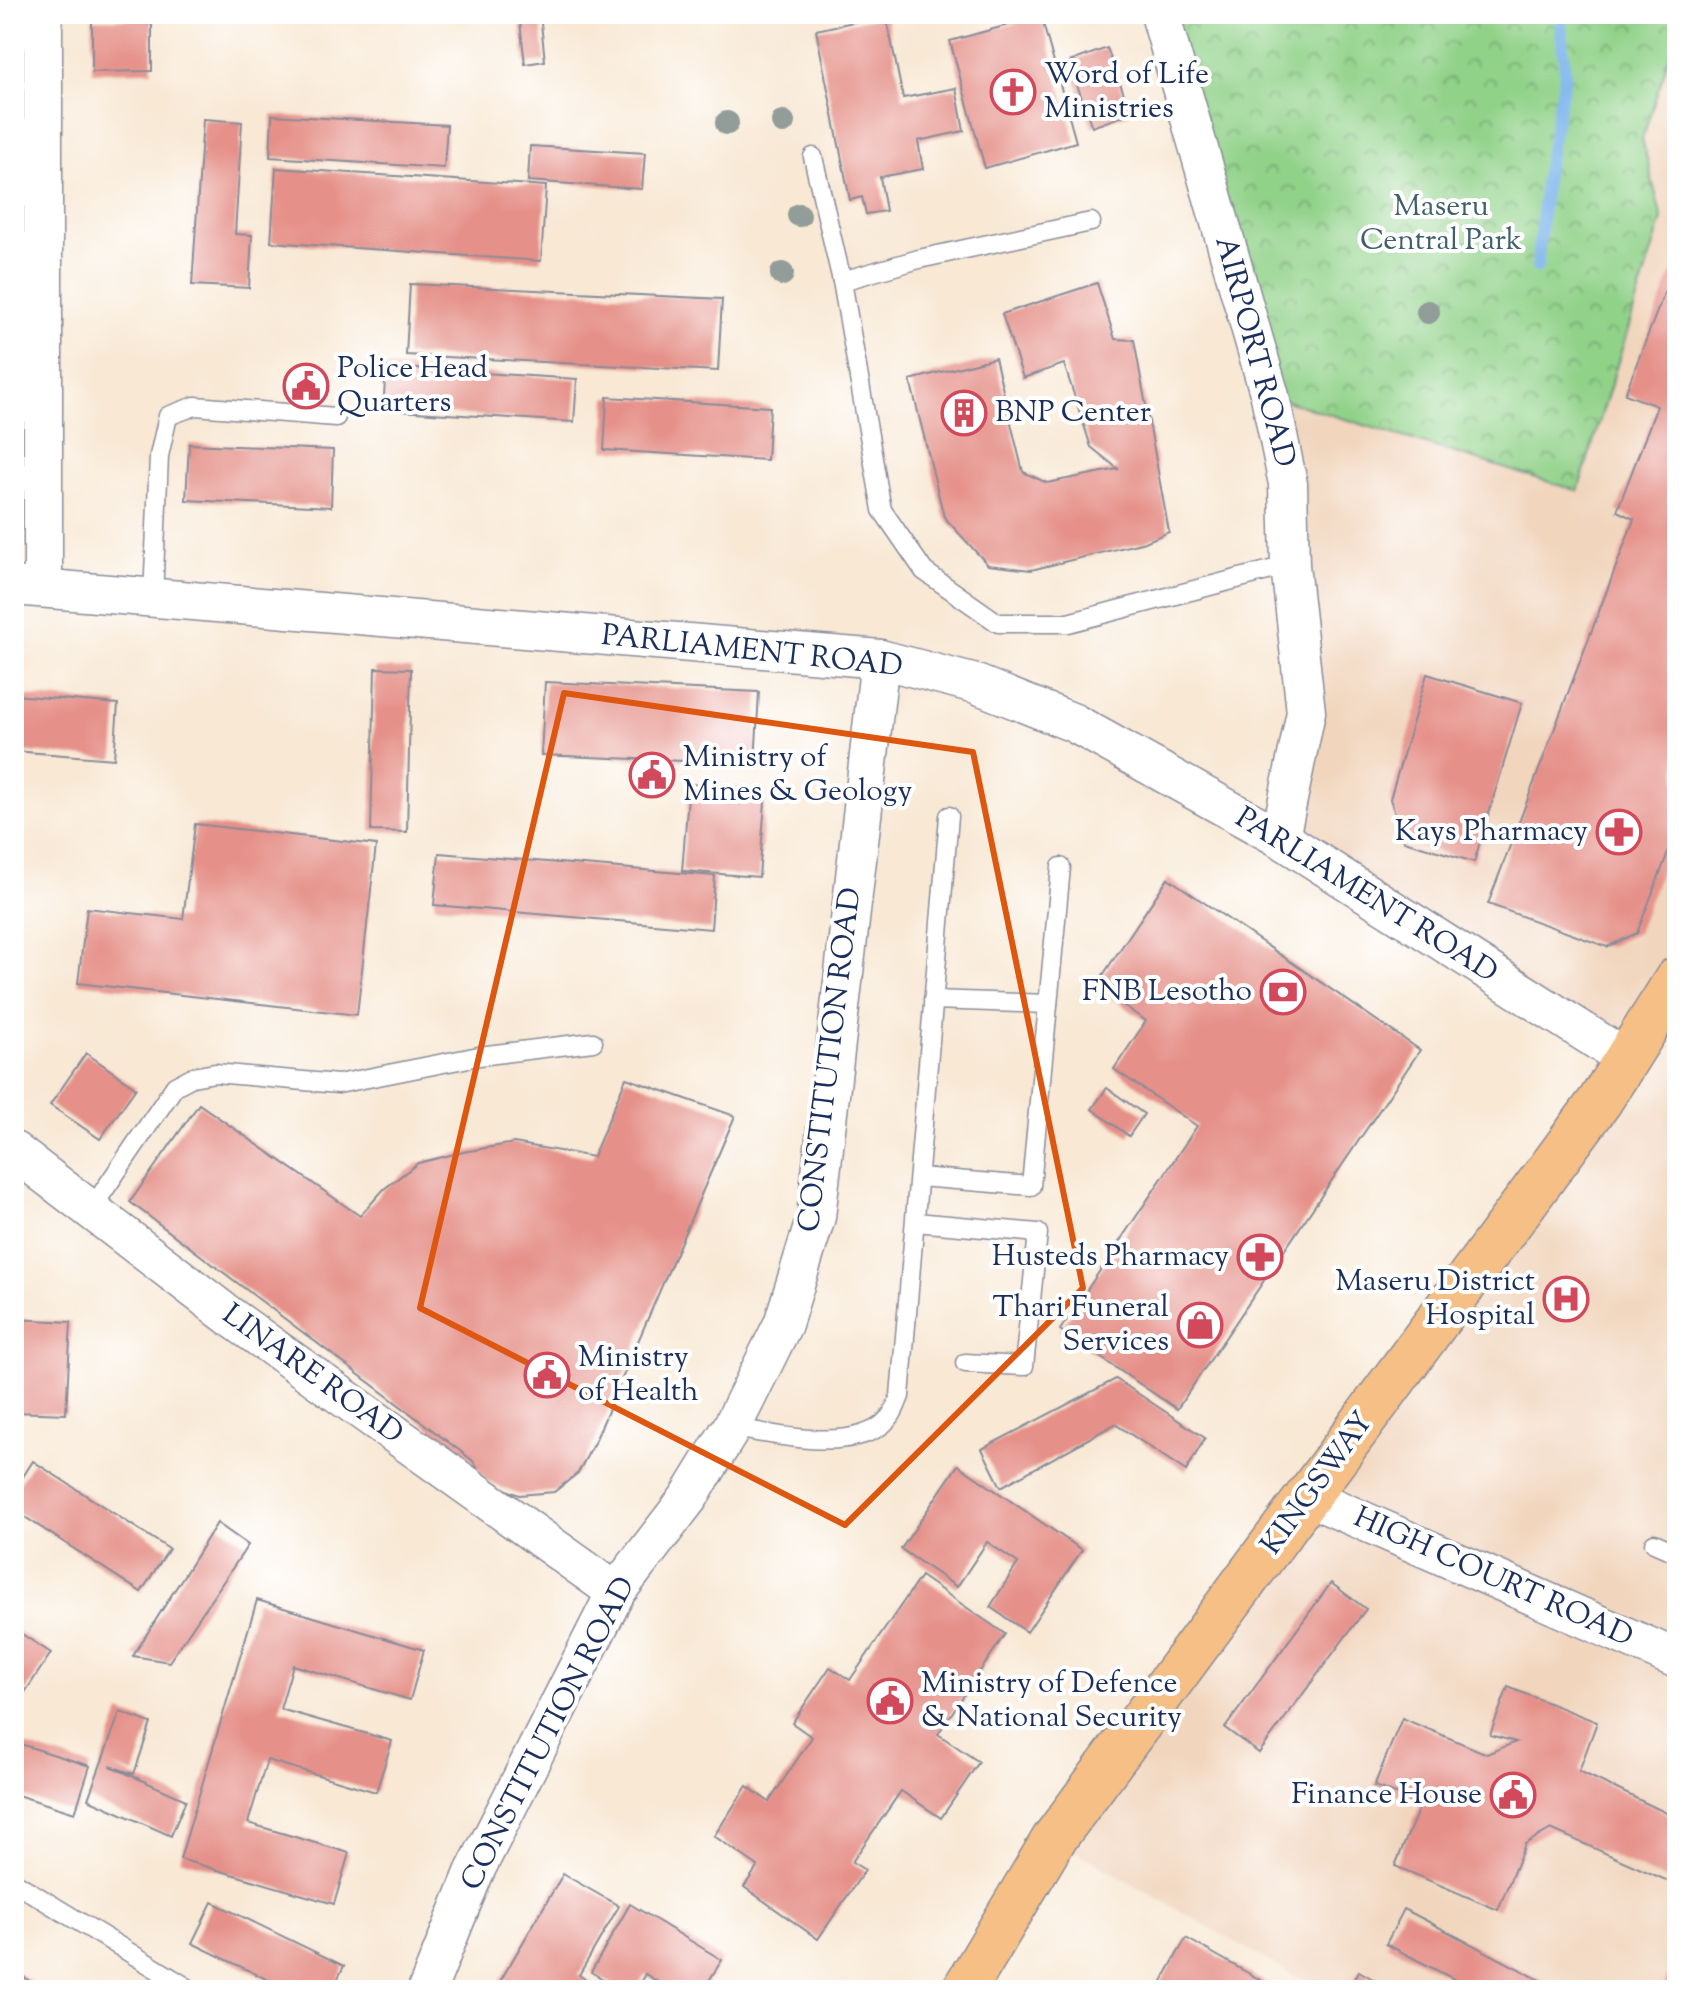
<svg xmlns="http://www.w3.org/2000/svg" width="1691" height="2004" font-family="'Sorts Mill Goudy',serif">
  <defs>
    <pattern id="park-crowns" width="20" height="18" patternUnits="userSpaceOnUse" patternTransform="scale(2)"><rect width="20" height="18" fill="#91d289"/><path d="M2 6a3 3 0 1 1 6 0M12 15a3 3 0 1 1 6 0" fill="none" stroke="#76ab73"/></pattern>
  </defs>
  <rect width="100%" height="100%" fill="#fff"/>
  <filter id="ink" filterUnits="userSpaceOnUse"><feTurbulence type="fractalNoise" baseFrequency=".0125" numOctaves="2"/><feDisplacementMap in="SourceGraphic" scale="16" xChannelSelector="R" yChannelSelector="G"/><feConvolveMatrix kernelMatrix="1 2 1 2 8 2 1 2 1" color-interpolation-filters="sRGB"/></filter>
  <filter id="wash" filterUnits="userSpaceOnUse"><feTurbulence type="fractalNoise" baseFrequency=".006" numOctaves="4" result="noise"/><feDisplacementMap in="SourceGraphic" scale="32" xChannelSelector="R" yChannelSelector="G"/><feGaussianBlur stdDeviation="1.8" result="paint"/><feColorMatrix in="noise" values="0 0 0 0 0 0 0 0 0 0 0 0 0 0 0 0 0 1.4 0 .05"/><feComposite in="paint" operator="in"/></filter>
  <g filter="url(#wash)">
    <rect width="100%" height="100%" fill="#f8e8d4"/>
    <!-- built -->
    <path fill="#f1d5bd" d="M 1677,33 L 1677,1990 L 1319,1990 L 1054,1839 L 1628,1060 L 1280,838 L 1306,712 L 1270,396 L 1578,491 L 1662,219 L 1642,139 Z"/>
    <!-- park -->
    <path fill="url(#park-crowns)" stroke="#568074" stroke-width="2" d="M 1164,14 L 1677,14 L 1677,33 L 1642,139 L 1662,219 L 1578,491 L 1270,396 Z"/>
    <g fill="none" stroke-linecap="round" stroke-linejoin="round">
      <!-- stream -->
      <path stroke="#7cb3eb" stroke-width="12" d="M 1537,267 L 1546,173 L 1565,75 L 1560,14"/>
    </g>
    <g id="blocks">
      <!-- building -->
      <g fill="#e59088">
        <path d="M 519,14 L 540,14 L 545,61 L 525,64 Z"/>
        <path d="M 886,15 L 903,98 L 956,88 L 964,131 L 918,141 L 923,169 L 880,177 L 886,211 L 866,214 L 862,197 L 850,200 L 816,30 Z"/>
        <path d="M 1041,16 L 1076,142 L 985,168 L 950,41 Z"/>
        <path d="M 92,19 L 152,19 L 152,71 L 92,72 Z"/>
        <path d="M 1107,48 L 1131,113 L 1092,127 L 1069,62 Z"/>
        <path d="M 272,115 L 447,125 L 444,168 L 270,157 Z"/>
        <path d="M 203,119 L 242,122 L 235,234 L 252,235 L 249,288 L 192,285 Z"/>
        <path d="M 530,146 L 645,153 L 642,189 L 528,181 Z"/>
        <path d="M 276,168 L 546,186 L 541,261 L 271,242 Z"/>
        <path d="M 1677,260 L 1677,829 L 1637,933 L 1607,947 L 1488,904 L 1634,519 L 1617,511 L 1657,406 L 1625,394 Z"/>
        <path d="M 1097,283 L 1115,339 L 1134,340 L 1169,532 L 1145,542 L 1031,570 L 988,565 L 944,517 L 910,380 L 995,358 L 1023,472 L 1047,483 L 1118,469 L 1091,447 L 1064,364 L 1023,378 L 1002,314 Z"/>
        <path d="M 410,284 L 722,299 L 718,371 L 406,355 Z"/>
        <path d="M 386,367 L 577,379 L 574,422 L 383,410 Z"/>
        <path d="M 607,397 L 770,407 L 767,460 L 604,450 Z"/>
        <path d="M 189,444 L 333,450 L 331,507 L 186,500 Z"/>
        <path d="M 375,668 L 411,669 L 407,832 L 371,831 Z"/>
        <path d="M 1427,674 L 1522,703 L 1474,862 L 1404,841 L 1390,799 Z"/>
        <path d="M 545,682 L 759,692 L 755,764 L 541,755 Z"/>
        <path d="M 14,695 L 118,704 L 114,759 L 14,751 Z"/>
        <path d="M 689,784 L 766,790 L 759,877 L 682,871 Z"/>
        <path d="M 195,824 L 376,845 L 357,1015 L 78,983 L 87,908 L 183,919 Z"/>
        <path d="M 439,853 L 715,876 L 711,929 L 434,905 Z"/>
        <path d="M 1168,878 L 1420,1050 L 1177,1409 L 1060,1330 L 1197,1126 L 1114,1069 L 1146,1021 L 1095,987 Z"/>
        <path d="M 86,1053 L 136,1088 L 100,1139 L 50,1105 Z"/>
        <path d="M 626,1078 L 735,1116 L 596,1439 L 578,1473 L 554,1492 L 519,1495 L 486,1481 L 472,1460 L 130,1202 L 199,1104 L 360,1216 L 384,1189 L 418,1163 L 463,1152 L 514,1143 L 593,1157 Z"/>
        <path d="M 1107,1088 L 1144,1114 L 1129,1136 L 1092,1109 Z"/>
        <path d="M 15,1319 L 71,1322 L 66,1414 L 14,1412 Z"/>
        <path d="M 1116,1379 L 1205,1438 L 1186,1471 L 1115,1424 L 1001,1487 L 982,1449 Z"/>
        <path d="M 33,1461 L 169,1549 L 141,1592 L 14,1510 L 14,1491 Z"/>
        <path d="M 958,1465 L 1082,1550 L 1027,1632 L 990,1607 L 1018,1563 L 987,1542 L 957,1587 L 901,1549 Z"/>
        <path d="M 217,1523 L 248,1545 L 169,1662 L 133,1656 Z"/>
        <path d="M 921,1576 L 1005,1634 L 938,1734 L 979,1762 L 941,1818 L 901,1791 L 852,1862 L 865,1870 L 818,1939 L 744,1887 L 758,1866 L 714,1836 L 747,1786 L 769,1802 L 812,1737 L 792,1723 L 830,1667 L 850,1680 Z"/>
        <path d="M 1331,1583 L 1366,1609 L 1259,1753 L 1225,1728 Z"/>
        <path d="M 257,1600 L 424,1650 L 410,1700 L 293,1665 L 280,1709 L 392,1741 L 376,1792 L 267,1760 L 248,1823 L 349,1853 L 334,1904 L 180,1859 Z"/>
        <path d="M 14,1629 L 51,1653 L 14,1709 Z"/>
        <path d="M 1508,1687 L 1597,1722 L 1579,1771 L 1677,1818 L 1677,1885 L 1551,1829 L 1525,1844 L 1498,1910 L 1395,1866 L 1421,1803 L 1374,1786 L 1402,1718 L 1487,1754 L 1516,1742 L 1490,1735 Z"/>
        <path d="M 120,1712 L 151,1723 L 134,1774 L 110,1766 L 186,1800 L 171,1836 L 88,1799 Z"/>
        <path d="M 14,1742 L 90,1766 L 75,1813 L 14,1794 Z"/>
        <path d="M 563,1874 L 619,1906 L 579,1975 L 602,1990 L 495,1990 Z"/>
        <path d="M 212,1902 L 344,1966 L 332,1990 L 289,1990 L 192,1943 Z"/>
        <path d="M 630,1904 L 722,1960 L 703,1990 L 671,1990 L 645,1974 L 636,1990 L 622,1990 L 591,1972 Z"/>
        <path d="M 1404,1909 L 1559,1990 L 1475,1990 L 1386,1944 Z"/>
        <path d="M 1186,1938 L 1278,1990 L 1157,1990 Z"/>
        <path d="M 1677,1951 L 1677,1990 L 1671,1990 L 1663,1987 Z"/>
        <path d="M 14,1970 L 42,1990 L 14,1990 Z"/>
        <path d="M 1359,1971 L 1392,1990 L 1349,1990 Z"/>
      </g>
    </g>
  </g>
  <g filter="url(#ink)">
    <use href="#blocks" fill-opacity="0" stroke="#8a8c99" stroke-width="2"/>
    <g fill="none" stroke-linecap="round" stroke-linejoin="round">
      <!-- service casing -->
      <g stroke="#8a8c99" stroke-width="21">
        <g id="service">
          <path d="M 813,157 L 842,281"/>
          <path d="M 1091,222 L 919,259 L 842,281 L 882,510 L 924,571 L 998,623 L 1068,623 L 1290,565"/>
          <path d="M 153,598 L 159,456 L 168,416 L 195,406 L 336,417"/>
          <path d="M 933,1000 L 1048,1004"/>
          <path d="M 919,1177 L 1031,1186 L 1061,867"/>
          <path d="M 92,1208 L 175,1086 L 192,1077 L 215,1073 L 338,1084 L 479,1056 L 593,1042"/>
          <path d="M 916,1222 L 1038,1233 L 1024,1366 L 965,1363"/>
          <path d="M 732,1427 C 772,1435 858,1455 889,1418 C 894,1413 897,1403 900,1396 L 949,816"/>
          <path d="M 1654,1543 L 1677,1553"/>
          <path d="M 14,1882 L 191,1990"/>
        </g>
      </g>
      <!-- minor casing -->
      <g stroke="#8a8c99" stroke-width="41">
        <g id="minor">
          <path d="M 1160,14 L 1270,396 L 1288,484 L 1290,565 L 1306,712 L 1280,838"/>
          <path d="M 14,586 L 880,659 L 976,684 L 1074,723 L 1280,838 L 1628,1060"/>
          <path d="M 43,587 L 43,14"/>
          <path d="M 14,1151 L 228,1315 L 616,1592"/>
          <path d="M 1309,1497 L 1677,1659"/>
          <path d="M 427,1990 L 474,1873 L 616,1592 L 689,1497 L 732,1427 L 783,1324 L 816,1217 L 880,659"/>
        </g>
      </g>
      <!-- primary casing -->
      <g stroke="#8a8c99" stroke-width="47">
        <path id="primary" d="M 964,1990 L 1054,1839 L 1600,1101 L 1677,979"/>
      </g>
      <!-- service -->
      <use href="#service" stroke="#fff" stroke-width="18"/>
      <!-- minor -->
      <use href="#minor" stroke="#fff" stroke-width="38"/>
      <!-- primary -->
      <use href="#primary" stroke="#f5bf86" stroke-width="44"/>
    </g>
    <!-- trees -->
    <g fill="#929d9a">
      <circle cx="783" cy="122" r="12"/>
      <circle cx="727" cy="123" r="12"/>
      <circle cx="799" cy="215" r="12"/>
      <circle cx="782" cy="274" r="12"/>
      <circle cx="1428" cy="312" r="12"/>
    </g>
  </g>
  <!-- marked area -->
  <path fill="none" stroke="#de5710" stroke-width="6" stroke-linejoin="round" d="M 564,693 L 973,752 L 1083,1288 L 845,1525 L 420,1308 Z"/>
  <!-- icons -->
  <defs>
    <g id="church-ring" transform="scale(2.3)"><circle r="9.5" fill="#fff" stroke="#d1495b" stroke-width="1.5"/><path d="M-1.2-6h2.4v3.5h3.3v2.4h-3.3V6h-2.4V-.1h-3.3v-2.4h3.3Z" fill="#d1495b"/></g>
    <g id="civic-ring" transform="scale(2.3)"><circle r="9.5" fill="#fff" stroke="#d1495b" stroke-width="1.5"/><path d="M-.6-6.5H3V-4.5H.6V-3L4-1V1h2V6H-6V1h2V-1L-.6-3ZM-1.2 2.5V6h2.4V2.5Z" fill="#d1495b"/></g>
    <g id="building-ring" transform="scale(2.3)"><circle r="9.5" fill="#fff" stroke="#d1495b" stroke-width="1.5"/><path d="M-4-6H4V6H1V3H-1V6H-4ZM-2.5-4.3h1.7v1.8h-1.7ZM.8-4.3h1.7v1.8H.8ZM-2.5-1h1.7V.8h-1.7ZM.8-1h1.7V.8H.8Z" fill="#d1495b"/></g>
    <g id="pharmacy-ring" transform="scale(2.3)"><circle r="9.5" fill="#fff" stroke="#d1495b" stroke-width="1.5"/><path d="M-2-6h4v4h4v4h-4v4h-4v-4h-4v-4h4Z" fill="#d1495b"/></g>
    <g id="bank-ring" transform="scale(2.3)"><circle r="9.5" fill="#fff" stroke="#d1495b" stroke-width="1.5"/><path d="M-6-4H6V4H-6ZM0-2.3a2.3 2.3 0 1 0 0 4.6a2.3 2.3 0 1 0 0-4.6Z" fill="#d1495b"/></g>
    <g id="hospital-ring" transform="scale(2.3)"><circle r="9.5" fill="#fff" stroke="#d1495b" stroke-width="1.5"/><path d="M-5-5h3v3.5h4V-5h3V5h-3V1.5h-4V5h-3Z" fill="#d1495b"/></g>
    <g id="shop-ring" transform="scale(2.3)"><circle r="9.5" fill="#fff" stroke="#d1495b" stroke-width="1.5"/><path d="M-5-2.5h2.3a2.7 3.5 0 0 1 5.4 0H5L5.5 6h-11ZM-1.5-2.5h3a1.5 2.3 0 0 0-3 0Z" fill="#d1495b"/></g>
  </defs>
  <g fill-rule="evenodd">
    <use href="#church-ring" x="1013" y="92"/>
    <use href="#civic-ring" x="306" y="386"/>
    <use href="#building-ring" x="964" y="413"/>
    <use href="#civic-ring" x="652" y="775"/>
    <use href="#pharmacy-ring" x="1619" y="832"/>
    <use href="#bank-ring" x="1283" y="992"/>
    <use href="#pharmacy-ring" x="1260" y="1257"/>
    <use href="#hospital-ring" x="1566" y="1299"/>
    <use href="#shop-ring" x="1200" y="1325"/>
    <use href="#civic-ring" x="547" y="1375"/>
    <use href="#civic-ring" x="890" y="1701"/>
    <use href="#civic-ring" x="1513" y="1795"/>
  </g>
  <g text-anchor="middle" dominant-baseline="central" stroke-width="8" stroke-linejoin="round" paint-order="stroke">
    <!-- poi labels -->
    <g font-size="30" fill="#1b2f5e" stroke="#fff" text-anchor="start">
      <text x="1044" y="75">Word of Life<tspan x="1044" dy="34">Ministries</tspan></text>
      <text x="337" y="369">Police Head<tspan x="337" dy="34">Quarters</tspan></text>
      <text x="995" y="413">BNP Center</text>
      <text x="683" y="758">Ministry of<tspan x="683" dy="34">Mines &amp; Geology</tspan></text>
      <text x="1588" y="832" text-anchor="end">Kays Pharmacy</text>
      <text x="1252" y="992" text-anchor="end">FNB Lesotho</text>
      <text x="1229" y="1257" text-anchor="end">Husteds Pharmacy</text>
      <text x="1535" y="1282" text-anchor="end">Maseru District<tspan x="1535" dy="34">Hospital</tspan></text>
      <text x="1169" y="1308" text-anchor="end">Thari Funeral<tspan x="1169" dy="34">Services</tspan></text>
      <text x="578" y="1358">Ministry<tspan x="578" dy="34">of Health</tspan></text>
      <text x="921" y="1684">Ministry of Defence<tspan x="921" dy="34">&amp; National Security</tspan></text>
      <text x="1482" y="1795" text-anchor="end">Finance House</text>
    </g>
    <!-- park labels -->
    <g font-size="30" fill="#3e606b" stroke="#fff">
      <text x="1441" y="207">Maseru<tspan x="1441" dy="34">Central Park</tspan></text>
    </g>
    <!-- street labels -->
    <g font-size="30" fill="#1b2f5e" stroke="#fff">
      <text transform="translate(1254 352) rotate(75)">AIRPORT ROAD</text>
      <text transform="translate(752 652) rotate(6)">PARLIAMENT ROAD</text>
      <text transform="translate(1366 896) rotate(32)">PARLIAMENT ROAD</text>
      <text transform="translate(831 1060) rotate(-83)">CONSTITUTION ROAD</text>
      <text transform="translate(312 1375) rotate(36)">LINARE ROAD</text>
      <text transform="translate(1318 1484) rotate(-54)">KINGSWAY</text>
      <text transform="translate(1493 1578) rotate(24)">HIGH COURT ROAD</text>
      <text transform="translate(549 1734) rotate(-63)">CONSTITUTION ROAD</text>
    </g>
  </g>
  <!-- margin -->
  <rect width="1691" height="2004" fill="none" stroke="#fff" stroke-width="48"/>
</svg>
